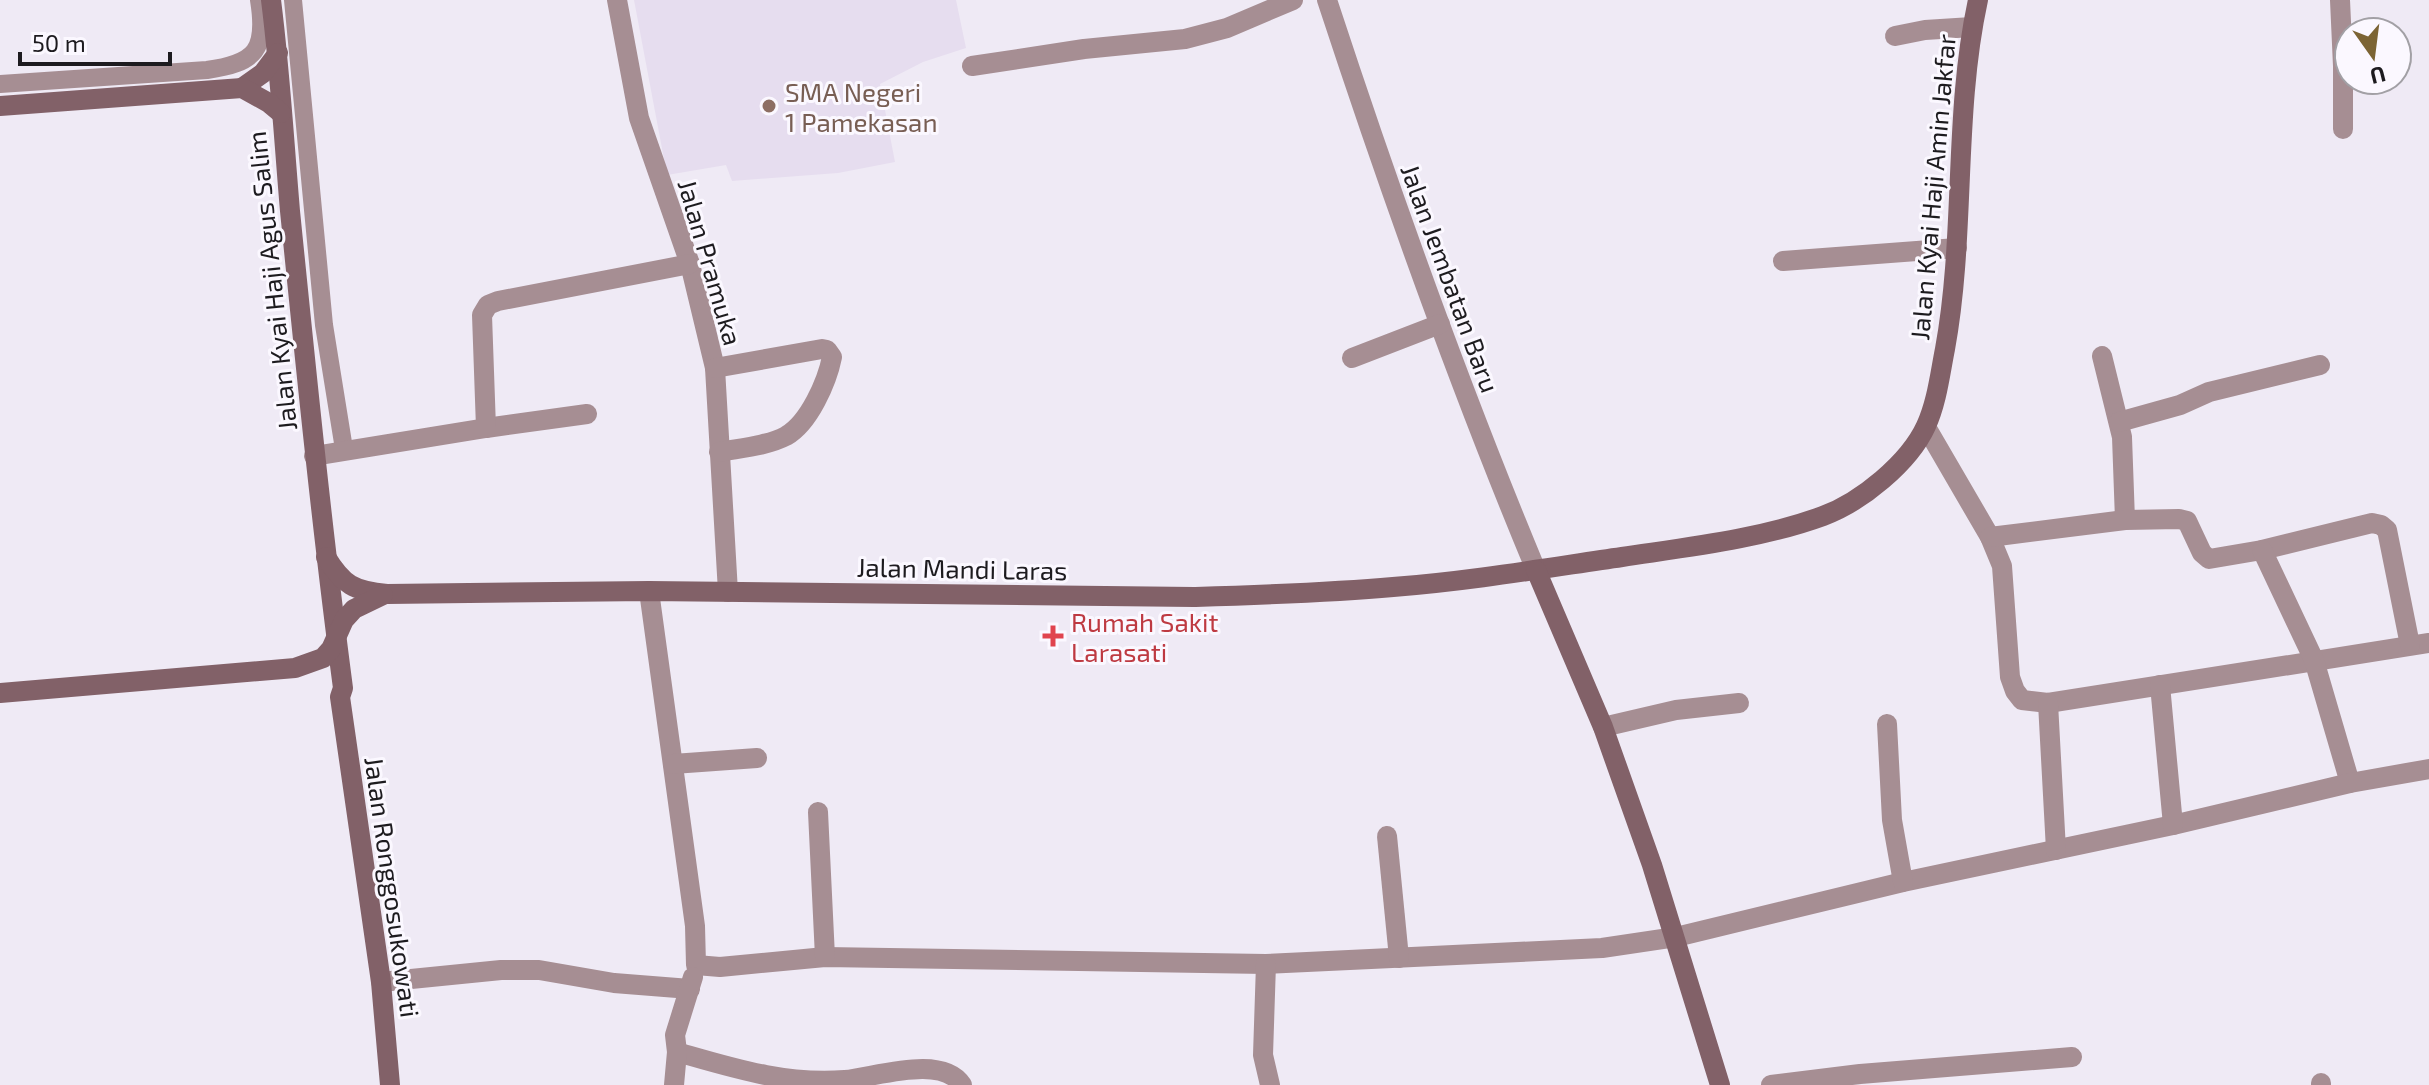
<svg xmlns="http://www.w3.org/2000/svg" width="2429" height="1085" font-family="'Exo 2',sans-serif">
  <rect width="100%" height="100%" fill="#efeaf5"/>
  <!-- built -->
  <path fill="#e6ddef" d="M 634,0 L 956,0 L 966,48 L 923,62 L 880,84 L 895,162 L 838,173 L 732,181 L 726,165 L 667,175 Z"/>
  <g fill="none" stroke-linecap="round" stroke-linejoin="round">
    <!-- pedestrian -->
    <g stroke="#a68e93" stroke-width="18">
      <path d="M 293,0 L 324,325 L 344,449"/>
      <path d="M 0,84 L 207,70 C 256,63 267,50 259,0"/>
    </g>
    <!-- minor -->
    <g stroke="#a68e93" stroke-width="20">
      <path d="M 617,0 L 639,118 L 690,264 L 715,368 L 728,592"/>
      <path d="M 1327,0 C 1390,192 1458,383 1536,570"/>
      <path d="M 2340,0 L 2343,66 L 2343,129"/>
      <path d="M 1895,36 L 1925,30 L 1972,27"/>
      <path d="M 972,66 L 1084,49 L 1185,39 L 1227,28 L 1293,0"/>
      <path d="M 1783,261 L 1957,248"/>
      <path d="M 2102,356 L 2122,437 L 2125,520"/>
      <path d="M 1352,358 L 1440,324"/>
      <path d="M 715,368 L 822,349 L 827,350 L 832,357 C 827,382 809,423 786,436 C 767,446 740,448 719,452"/>
      <path d="M 2119,422 L 2180,405 L 2209,392 L 2320,365"/>
      <path d="M 1926,427 L 1990,537 L 2002,566 L 2010,677 L 2015,691 L 2022,700 L 2048,703 L 2429,643"/>
      <path d="M 486,428 L 587,414"/>
      <path d="M 314,456 L 486,428 L 482,315 L 488,305 L 498,301 L 690,264"/>
      <path d="M 1990,537 L 2125,520 L 2179,519 L 2187,521 L 2202,553 L 2209,559 L 2262,550 L 2372,523 L 2381,525 L 2387,530 L 2410,645"/>
      <path d="M 2262,550 L 2314,660 L 2350,783"/>
      <path d="M 649,591 L 695,926 L 696,965 L 720,967 L 825,957 L 1266,964 L 1602,948 L 1676,937 L 1903,882 L 2173,825 L 2350,783 L 2429,769"/>
      <path d="M 2160,685 L 2173,825"/>
      <path d="M 2048,703 L 2056,850"/>
      <path d="M 1887,724 L 1892,820 L 1903,882"/>
      <path d="M 1603,727 L 1676,710 L 1739,703"/>
      <path d="M 673,764 L 757,758"/>
      <path d="M 818,812 L 825,957"/>
      <path d="M 1387,836 L 1399,958"/>
      <path d="M 1266,964 L 1263,1055 L 1270,1085"/>
      <path d="M 381,982 L 501,970 L 539,970 L 614,983 L 690,989"/>
      <path d="M 677,1052 C 733,1068 786,1085 845,1080 C 876,1077 942,1054 962,1085"/>
      <path d="M 674,1085 L 677,1052 L 675,1035 L 693,977"/>
      <path d="M 1771,1085 L 1860,1074 L 2072,1057"/>
      <path d="M 2321,1085 L 2321,1083"/>
    </g>
    <!-- secondary -->
    <g stroke="#826168" stroke-width="20">
      <path d="M 271,0 C 280,70 284,141 290,211 C 306,370 322,529 343,688 L 340,697 L 381,982 L 390,1085"/>
      <path d="M 242,88 L 263,73 L 278,53"/>
      <path d="M 0,106 L 242,88 L 269,103 L 281,113"/>
      <path d="M 326,557 C 343,585 354,591 387,594 L 649,591 L 1194,597 C 1260,595 1327,593 1393,587 C 1470,581 1546,568 1622,557 C 1688,547 1760,539 1823,516 C 1861,502 1909,463 1926,426 C 1937,402 1940,374 1945,349 C 1966,234 1953,115 1978,0"/>
      <path d="M 1536,570 L 1603,727 L 1652,865 L 1720,1085"/>
      <path d="M 0,693 L 295,668 L 323,658 L 331,649 L 344,620 L 354,609 L 383,595"/>
    </g>
  </g>
  <!-- markers -->
  <circle fill="#8d6e63" stroke="#fbf8ff" stroke-width="3" cx="769" cy="106" r="8"/>
  <path fill="#e0444e" stroke="#fbf8ff" stroke-width="3" d="M1049 624h8v8h8v8h-8v8h-8v-8h-8v-8h8z"/>
  <g text-anchor="middle" dominant-baseline="central" stroke-width="6" stroke-linejoin="round" paint-order="stroke">
    <!-- education labels -->
    <g font-size="26" fill="#785e54" stroke="#fbf8ff" text-anchor="start">
      <text x="785" y="91">SMA Negeri<tspan x="785" dy="30">1 Pamekasan</tspan></text>
    </g>
    <!-- street labels -->
    <g font-size="26" fill="#1d1b1f" stroke="#fbf8ff">
      <text transform="translate(1932 187) rotate(-85)">Jalan Kyai Haji Amin Jakfar</text>
      <text transform="translate(711 262) rotate(74)">Jalan Pramuka</text>
      <text transform="translate(1451 278) rotate(70)">Jalan Jembatan Baru</text>
      <text transform="translate(271 281) rotate(-96)">Jalan Kyai Haji Agus Salim</text>
      <text transform="translate(962 568) rotate(1)">Jalan Mandi Laras</text>
      <text transform="translate(393 887) rotate(82)">Jalan Ronggosukowati</text>
    </g>
    <!-- health labels -->
    <g font-size="26" fill="#be3a42" stroke="#fbf8ff" text-anchor="start">
      <text x="1071" y="621">Rumah Sakit<tspan x="1071" dy="30">Larasati</tspan></text>
    </g>
  </g>
  <!-- north arrow -->
  <g transform="translate(2373 56) rotate(166)"><circle r="38" fill="#fbf8ff" stroke="#a2a0a5" stroke-width="2"/>
  <path d="M0-6L14 30L0 20L-14 30Z" fill="#7c6434"/>
  <text y="-12" font-size="22" font-weight="bold" text-anchor="middle" fill="#1d1b1f">U</text>
  </g>
  <!-- scale -->
  <path d="M20 52v12h150v-12" fill="none" stroke="#1d1b1f" stroke-width="4"/>
  <text x="32" y="52" font-size="24" fill="#1d1b1f" stroke="#fbf8ff" stroke-width="6" paint-order="stroke">50 m</text>
</svg>
